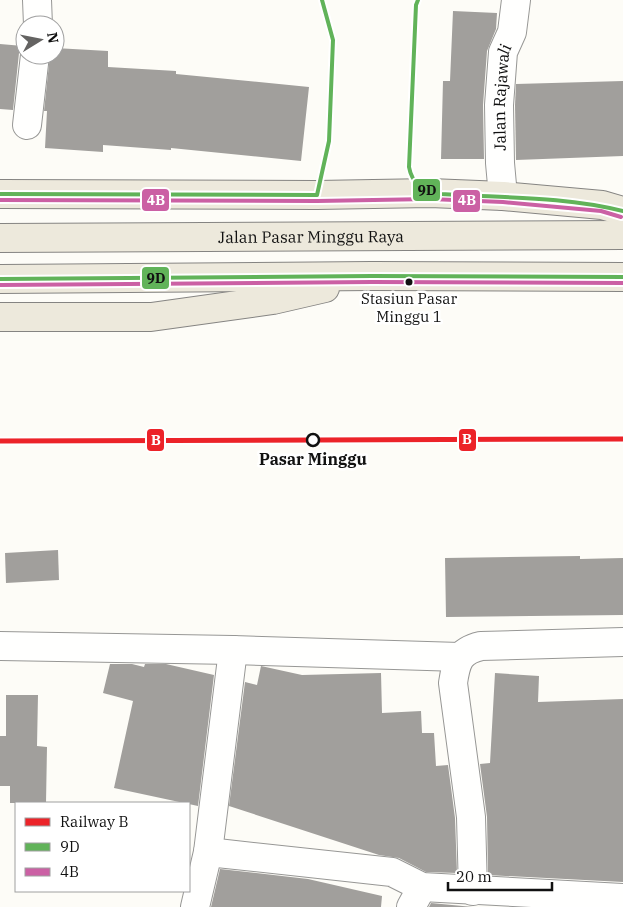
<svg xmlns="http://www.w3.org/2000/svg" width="623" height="907" font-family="'IBM Plex Serif',serif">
  <rect width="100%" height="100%" fill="#fdfcf7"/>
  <!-- building -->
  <g fill="#a19f9c">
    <path d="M 453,11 L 497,13 L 496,29 L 487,51 L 483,105 L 484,159 L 441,159 L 443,81 L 450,81 Z"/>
    <path d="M 0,44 L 23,46 L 19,53 L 13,110 L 0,109 Z"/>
    <path d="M 55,48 L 108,51 L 108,67 L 176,71 L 176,74 L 309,87 L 301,161 L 171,148 L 171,150 L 103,145 L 103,152 L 45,148 L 47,111 L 44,111 L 50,55 L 55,55 Z"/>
    <path d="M 623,81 L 623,156 L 516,160 L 515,105 L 516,84 Z"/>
    <path d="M 58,550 L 59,580 L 6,583 L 5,553 Z"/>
    <path d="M 580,556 L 580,559 L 623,558 L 623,615 L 446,617 L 445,558 Z"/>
    <path d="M 110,664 L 132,664 L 144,667 L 145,664 L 166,664 L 214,675 L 198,806 L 114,788 L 133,701 L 103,693 Z"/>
    <path d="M 261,666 L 302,675 L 381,673 L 382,713 L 421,711 L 422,733 L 434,733 L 436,766 L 448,765 L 455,818 L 457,873 L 426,872 L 399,858 L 379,855 L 229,806 L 245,682 L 257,685 Z"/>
    <path d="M 495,673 L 539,676 L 538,702 L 623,699 L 623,882 L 488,875 L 487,817 L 480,764 L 490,763 Z"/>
    <path d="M 6,695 L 38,695 L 37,746 L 47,747 L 46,803 L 10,803 L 10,786 L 0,786 L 0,736 L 6,736 Z"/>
    <path d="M 220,869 L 308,879 L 382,896 L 381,907 L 211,907 Z"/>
    <path d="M 431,903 L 473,907 L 502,907 L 429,907 Z"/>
  </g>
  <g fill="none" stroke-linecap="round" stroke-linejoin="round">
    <!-- minor casing -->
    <g stroke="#979795" stroke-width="30">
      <g id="minor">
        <path d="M 37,0 L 38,25"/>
        <path d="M 27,125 L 35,55"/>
        <path id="s1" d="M 503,196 L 500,163 L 499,105 L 503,52 L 512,32 L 516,0"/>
        <path d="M 0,646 L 233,650 L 460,657"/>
        <path d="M 208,852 L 392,872 L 422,887 L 623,898"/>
        <path d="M 473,891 L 471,817 L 453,683 C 456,662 459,651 481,646 L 623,642"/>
        <path d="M 195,907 L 208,852 L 233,650"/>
        <path d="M 411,907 L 422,887"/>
      </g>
    </g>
    <!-- major casing -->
    <g stroke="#858482" stroke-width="30">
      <g id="major">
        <path d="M 0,194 L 317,195 L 430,193 L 503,196 L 602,205 L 623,211"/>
        <path id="s2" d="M 0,238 L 623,235"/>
        <path d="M 0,279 L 372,276 L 623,277"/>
        <path d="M 0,317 L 151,317 L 273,300 L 325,288"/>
      </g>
    </g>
    <!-- minor -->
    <use href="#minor" stroke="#fffffe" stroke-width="28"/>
    <!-- major -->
    <use href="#major" stroke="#ede9dc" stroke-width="28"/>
    <!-- bus-1 casing -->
    <g stroke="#fff" stroke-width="8">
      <g id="bus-1">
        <path d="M 418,0 L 416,5 L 409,167 C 412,184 424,192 441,194 C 502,198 563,196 623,211"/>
        <path d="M 0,194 L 317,195 L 329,141 L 333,40 L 322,0"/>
        <path d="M 0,279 L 372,276 L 623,277"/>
      </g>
    </g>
    <!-- bus-2 casing -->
    <g stroke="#fff" stroke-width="8">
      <g id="bus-2">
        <path d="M 0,200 L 317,201 L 430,199 L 503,202 L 601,211 L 621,217"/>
        <path d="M 0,285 L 372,282 L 623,283"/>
      </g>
    </g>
    <!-- bus-1 -->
    <use href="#bus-1" stroke="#61b359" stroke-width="4"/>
    <!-- bus-2 -->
    <use href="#bus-2" stroke="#cb60a4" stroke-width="4"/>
    <!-- rail-1 casing -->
    <g stroke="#fff" stroke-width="9">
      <path id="rail-1" d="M 0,441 L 623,439"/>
    </g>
    <!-- rail-1 -->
    <use href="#rail-1" stroke="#ec2329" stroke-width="5"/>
  </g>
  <!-- markers -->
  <circle fill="#111" stroke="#fff" stroke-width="2" cx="409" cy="282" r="4.5"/>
  <circle fill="#fff" stroke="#111" stroke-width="2.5" cx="313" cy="440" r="6"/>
  <g text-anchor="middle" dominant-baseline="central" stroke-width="5" stroke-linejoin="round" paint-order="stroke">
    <!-- bus labels -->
    <g font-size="15" fill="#111" stroke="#fff">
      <text x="409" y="298">Stasiun Pasar<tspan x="409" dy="18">Minggu 1</tspan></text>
    </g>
    <!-- street labels -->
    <g font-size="16" fill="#111" stroke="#fff">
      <text stroke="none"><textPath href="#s1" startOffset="99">Jalan Rajawali</textPath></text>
      <text stroke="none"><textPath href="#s2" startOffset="311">Jalan Pasar Minggu Raya</textPath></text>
    </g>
    <!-- stop labels -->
    <g font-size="16" font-weight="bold" fill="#111" stroke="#fff">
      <text x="313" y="459">Pasar Minggu</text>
    </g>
  </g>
  <g stroke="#fff" stroke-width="2">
    <rect x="412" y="178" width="29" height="24" rx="5" fill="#61b359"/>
    <rect x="141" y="188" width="29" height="24" rx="5" fill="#cb60a4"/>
    <rect x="452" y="189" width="29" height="24" rx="5" fill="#cb60a4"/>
    <rect x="141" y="266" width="29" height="24" rx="5" fill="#61b359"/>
    <rect x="458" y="428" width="19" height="24" rx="5" fill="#ec2329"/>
    <rect x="146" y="428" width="19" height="24" rx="5" fill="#ec2329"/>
  </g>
  <g font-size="14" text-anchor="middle" font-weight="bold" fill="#fff">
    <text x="156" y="205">4B</text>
    <text x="467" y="205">4B</text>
    <text x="467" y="444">B</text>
    <text x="156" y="445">B</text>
  </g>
  <g font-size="14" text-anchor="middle" font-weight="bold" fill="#111">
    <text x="427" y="195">9D</text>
    <text x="156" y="283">9D</text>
  </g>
  <!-- legend -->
  <rect x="15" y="802" width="175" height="90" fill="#ffffff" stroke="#a0a0a0"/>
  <rect x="25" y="818" width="25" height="8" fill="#ec2329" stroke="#a0a0a0"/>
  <text x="60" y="827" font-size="15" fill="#111111">Railway B</text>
  <rect x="25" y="843" width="25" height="8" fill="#61b359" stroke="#a0a0a0"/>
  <text x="60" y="852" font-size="15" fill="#111111">9D</text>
  <rect x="25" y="868" width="25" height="8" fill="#cb60a4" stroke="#a0a0a0"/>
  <text x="60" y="877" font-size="15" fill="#111111">4B</text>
  <!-- north arrow -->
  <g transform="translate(40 40) rotate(80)"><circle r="24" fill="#ffffff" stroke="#a0a0a0"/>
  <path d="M0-4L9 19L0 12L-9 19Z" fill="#646362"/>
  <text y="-8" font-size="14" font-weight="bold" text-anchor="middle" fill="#111111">N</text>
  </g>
  <!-- scale -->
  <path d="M448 882v8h104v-8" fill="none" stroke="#111111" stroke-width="2.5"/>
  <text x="456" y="882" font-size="15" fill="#111111" stroke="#ffffff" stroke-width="4" paint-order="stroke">20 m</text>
</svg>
